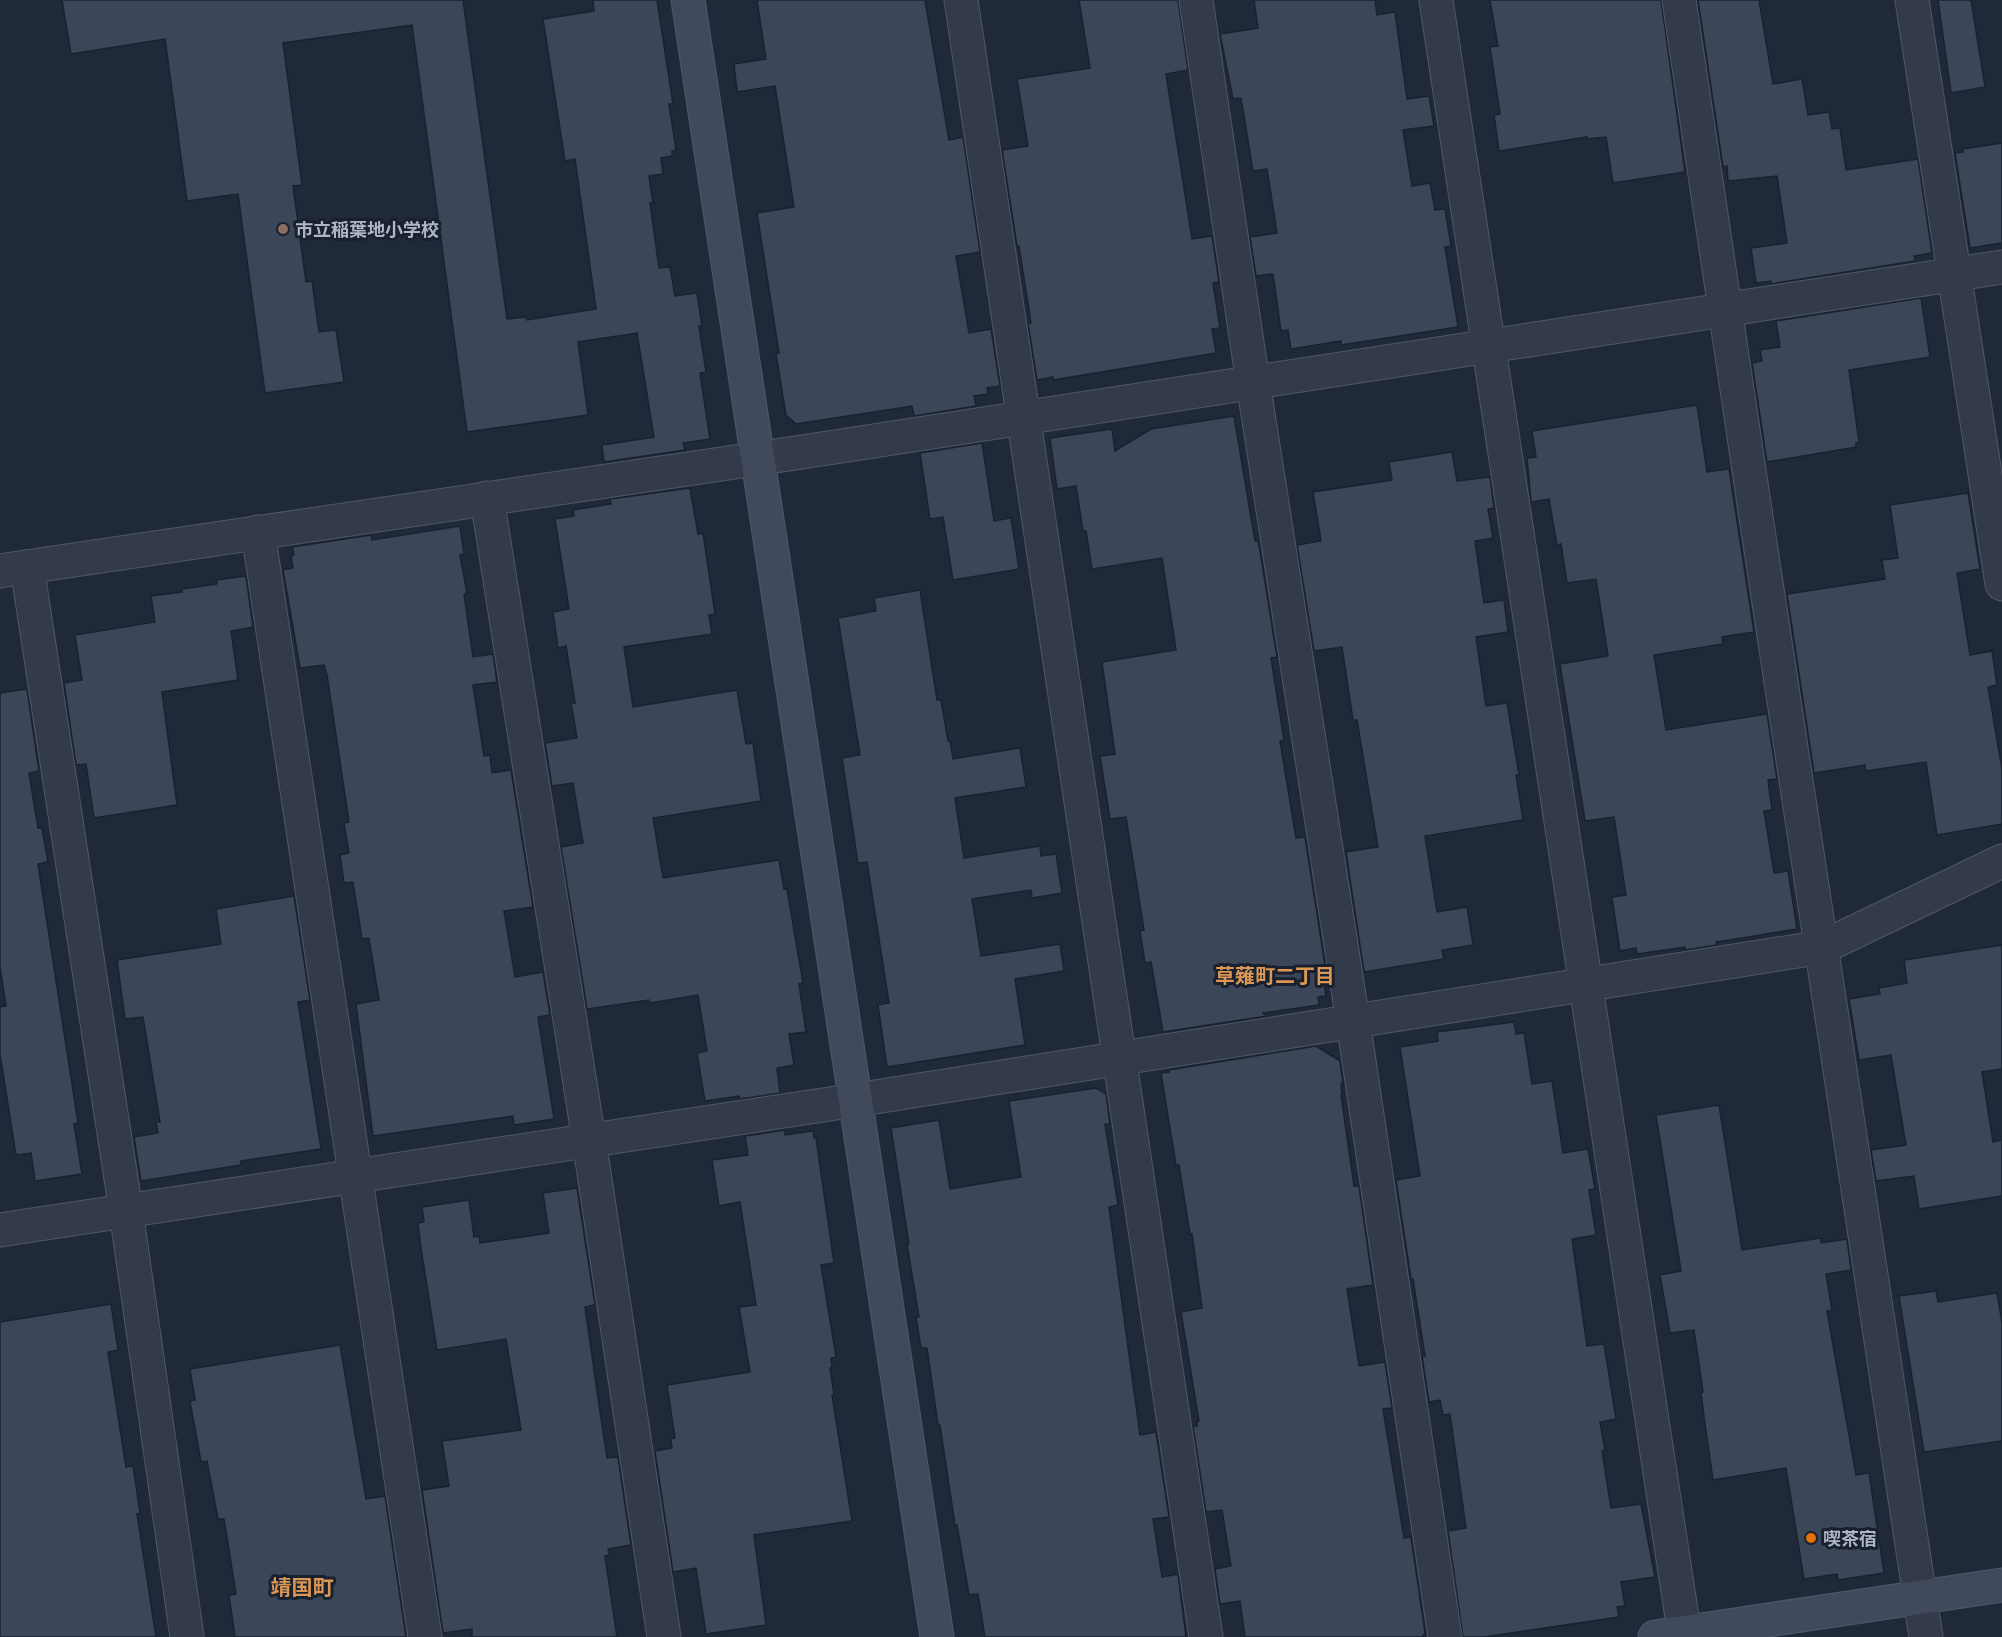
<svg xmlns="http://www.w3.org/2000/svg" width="2002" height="1637" font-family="'Archivo Narrow','Noto Sans JP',sans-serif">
  <rect width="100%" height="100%" fill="#1f2939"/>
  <!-- building -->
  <g fill="#3b4659" stroke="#1a2230" stroke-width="1.5">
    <path d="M 62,0 L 463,0 L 507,319 L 526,317 L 527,320 L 596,309 L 575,159 L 565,161 L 543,19 L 594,11 L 593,0 L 657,0 L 673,104 L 669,104 L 676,150 L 672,151 L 672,156 L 661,158 L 663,174 L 649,176 L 653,203 L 650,203 L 659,268 L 670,267 L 675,296 L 697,293 L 702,326 L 699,326 L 706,372 L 700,373 L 710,439 L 683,443 L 685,450 L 604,462 L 602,445 L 654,437 L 637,333 L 578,342 L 588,415 L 467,432 L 412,25 L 283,43 L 302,185 L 293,186 L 306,282 L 312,281 L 319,332 L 336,330 L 344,382 L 265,393 L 238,194 L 187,201 L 165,39 L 71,54 Z"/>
    <path d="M 757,0 L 925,0 L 949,140 L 963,137 L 980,252 L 956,256 L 969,333 L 991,329 L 1000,386 L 987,388 L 988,394 L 974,396 L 976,406 L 914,416 L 912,406 L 796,424 L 786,415 L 776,354 L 779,353 L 757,213 L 794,207 L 775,86 L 737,92 L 734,64 L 766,59 Z"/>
    <path d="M 1079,0 L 1178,0 L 1188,70 L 1166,74 L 1192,239 L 1212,236 L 1219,282 L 1213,283 L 1220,328 L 1212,329 L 1216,353 L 1053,380 L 1053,377 L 1037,380 L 1028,323 L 1031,323 L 1019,246 L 1017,246 L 1002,150 L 1028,146 L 1017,79 L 1090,68 Z"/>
    <path d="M 1254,0 L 1375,0 L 1377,15 L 1395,12 L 1407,99 L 1429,96 L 1434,126 L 1403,130 L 1412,186 L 1430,183 L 1435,210 L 1445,209 L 1451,246 L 1445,247 L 1458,327 L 1341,345 L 1341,341 L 1291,349 L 1288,330 L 1281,331 L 1273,274 L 1256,276 L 1250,237 L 1277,233 L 1267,169 L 1253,171 L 1241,98 L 1233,99 L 1220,34 L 1258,28 Z"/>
    <path d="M 1490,0 L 1661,0 L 1685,172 L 1613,183 L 1606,137 L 1587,139 L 1587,137 L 1499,151 L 1494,115 L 1500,114 L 1490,47 L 1498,46 Z"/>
    <path d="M 1698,0 L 1759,0 L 1773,84 L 1802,79 L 1808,115 L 1829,112 L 1832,129 L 1840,128 L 1846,170 L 1918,159 L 1932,253 L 1914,256 L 1915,261 L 1771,284 L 1771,281 L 1756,283 L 1751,248 L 1787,243 L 1777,176 L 1728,181 L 1727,166 L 1723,167 Z"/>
    <path d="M 1938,0 L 1971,0 L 1985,87 L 1951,93 Z"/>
    <path d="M 2002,143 L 2002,243 L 1970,248 L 1955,153 L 1963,152 L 1963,149 Z"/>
    <path d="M 1921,298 L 1930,357 L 1849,370 L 1859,442 L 1856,443 L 1856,447 L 1767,462 L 1752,363 L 1762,361 L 1760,350 L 1780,347 L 1776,321 Z"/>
    <path d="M 1697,405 L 1707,472 L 1729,469 L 1754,632 L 1722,637 L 1723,644 L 1654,655 L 1666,730 L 1767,714 L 1777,779 L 1768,780 L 1772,810 L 1764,811 L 1774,873 L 1788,871 L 1797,929 L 1716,942 L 1717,945 L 1685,950 L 1685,947 L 1637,954 L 1636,948 L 1620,951 L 1612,897 L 1626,895 L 1614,817 L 1585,821 L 1560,664 L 1608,656 L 1596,579 L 1567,583 L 1561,544 L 1557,545 L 1549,499 L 1531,502 L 1527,458 L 1536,457 L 1532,431 Z"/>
    <path d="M 1234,416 L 1255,541 L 1258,541 L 1260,551 L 1277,657 L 1271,658 L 1284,740 L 1280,741 L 1296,838 L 1305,837 L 1327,978 L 1323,978 L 1326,996 L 1318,997 L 1319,1005 L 1263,1013 L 1267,1016 L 1163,1032 L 1151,962 L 1145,963 L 1140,931 L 1144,930 L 1126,817 L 1110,819 L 1100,756 L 1115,754 L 1102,662 L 1176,650 L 1162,558 L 1092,569 L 1086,531 L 1083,531 L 1076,486 L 1057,489 L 1050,438 L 1112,429 L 1115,451 L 1151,429 Z"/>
    <path d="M 982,443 L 994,521 L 1011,518 L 1019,569 L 953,580 L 943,517 L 930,519 L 920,453 Z"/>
    <path d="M 1452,452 L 1457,481 L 1490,477 L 1494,508 L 1488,509 L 1493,538 L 1475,541 L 1484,603 L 1504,600 L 1508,632 L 1476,637 L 1486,706 L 1507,703 L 1519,775 L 1516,775 L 1523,820 L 1425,836 L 1437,912 L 1467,907 L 1473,945 L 1442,950 L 1444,959 L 1364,972 L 1346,852 L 1378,847 L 1357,720 L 1353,720 L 1342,647 L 1314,651 L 1297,545 L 1321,541 L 1313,492 L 1392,480 L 1389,462 Z"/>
    <path d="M 690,488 L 698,534 L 703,533 L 715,614 L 709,615 L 712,634 L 624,647 L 633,707 L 737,690 L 746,744 L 753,743 L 761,801 L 653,818 L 663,878 L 779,860 L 784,889 L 787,889 L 803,983 L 799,984 L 806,1032 L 789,1034 L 794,1065 L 777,1068 L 780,1093 L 740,1099 L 739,1096 L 705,1101 L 697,1053 L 707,1051 L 698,995 L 650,1003 L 649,1000 L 587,1009 L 561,847 L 583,843 L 573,783 L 552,786 L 545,743 L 577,738 L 571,703 L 575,703 L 566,646 L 558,648 L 553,612 L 569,609 L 555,519 L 574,516 L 573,510 L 611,504 L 610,499 Z"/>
    <path d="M 1968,493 L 1980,569 L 1957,573 L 1970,655 L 1992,651 L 1997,685 L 1988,687 L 2002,769 L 2002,824 L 1937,835 L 1926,762 L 1866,771 L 1865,765 L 1814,773 L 1787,594 L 1885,579 L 1882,560 L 1898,558 L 1890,505 Z"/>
    <path d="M 460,526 L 464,554 L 460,555 L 467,593 L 464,594 L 473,657 L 493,654 L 497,682 L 473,685 L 484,756 L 490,755 L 492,773 L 511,770 L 533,907 L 504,911 L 515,977 L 543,972 L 550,1015 L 538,1017 L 554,1119 L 514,1125 L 513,1116 L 373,1136 L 356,1004 L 379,1000 L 369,938 L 362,939 L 353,882 L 344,883 L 340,855 L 349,853 L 344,823 L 349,822 L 327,675 L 324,665 L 300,668 L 283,570 L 293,568 L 291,556 L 294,555 L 292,547 L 371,535 L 372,540 Z"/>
    <path d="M 246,576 L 253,627 L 231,631 L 238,680 L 162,692 L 177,805 L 94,818 L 86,764 L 76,765 L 64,683 L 82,680 L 75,635 L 155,622 L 151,596 L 182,592 L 182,589 L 217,584 L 216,580 Z"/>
    <path d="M 920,590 L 937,700 L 941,700 L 948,741 L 950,741 L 953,759 L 1020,748 L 1026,787 L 955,798 L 964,858 L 1040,846 L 1041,856 L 1056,854 L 1062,893 L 1032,898 L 1031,890 L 972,899 L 981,956 L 1060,944 L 1064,971 L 1015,979 L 1025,1045 L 887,1067 L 878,1005 L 889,1003 L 867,862 L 858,863 L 842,758 L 860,755 L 838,618 L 876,611 L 874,598 Z"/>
    <path d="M 27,689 L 39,771 L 29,773 L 38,828 L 42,828 L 48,862 L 38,864 L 78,1123 L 74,1124 L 82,1174 L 35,1181 L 31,1153 L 16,1155 L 0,1054 L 0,1007 L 6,1006 L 0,967 L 0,693 Z"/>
    <path d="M 294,896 L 310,1000 L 298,1002 L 321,1149 L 241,1161 L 241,1165 L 141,1181 L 134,1137 L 158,1133 L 156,1122 L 160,1122 L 143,1017 L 125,1019 L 117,960 L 221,944 L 216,909 Z"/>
    <path d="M 2002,945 L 2002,1069 L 1982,1072 L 1993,1142 L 2002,1140 L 2002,1196 L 1919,1209 L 1914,1176 L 1876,1181 L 1871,1150 L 1906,1145 L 1891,1055 L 1859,1060 L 1849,999 L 1880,994 L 1879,988 L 1907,983 L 1904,960 Z"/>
    <path d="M 1514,1022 L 1516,1034 L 1524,1033 L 1532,1084 L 1552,1081 L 1563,1153 L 1588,1149 L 1595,1189 L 1589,1190 L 1596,1235 L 1572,1239 L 1587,1346 L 1604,1344 L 1616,1419 L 1600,1422 L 1605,1450 L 1602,1451 L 1611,1508 L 1641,1504 L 1655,1577 L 1621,1582 L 1625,1606 L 1617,1607 L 1619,1617 L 1484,1637 L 1463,1637 L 1448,1531 L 1466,1528 L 1450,1414 L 1443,1415 L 1440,1400 L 1429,1402 L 1422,1356 L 1425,1356 L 1413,1279 L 1411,1279 L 1396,1180 L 1420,1176 L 1400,1047 L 1438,1041 L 1437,1032 Z"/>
    <path d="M 1316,1046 L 1340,1061 L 1343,1084 L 1341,1084 L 1342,1095 L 1341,1095 L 1354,1186 L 1359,1186 L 1373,1285 L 1347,1289 L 1359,1366 L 1385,1362 L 1392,1408 L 1383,1409 L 1404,1538 L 1411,1537 L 1425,1633 L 1422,1637 L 1245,1637 L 1240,1601 L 1220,1604 L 1215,1569 L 1231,1566 L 1222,1510 L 1206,1512 L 1193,1426 L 1197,1426 L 1197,1421 L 1199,1421 L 1181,1312 L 1202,1308 L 1192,1234 L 1190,1234 L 1179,1165 L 1176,1165 L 1161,1073 L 1169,1072 L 1169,1070 Z"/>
    <path d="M 1096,1088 L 1106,1094 L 1110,1124 L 1105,1124 L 1118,1205 L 1109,1207 L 1140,1435 L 1156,1432 L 1169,1517 L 1153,1519 L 1162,1577 L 1178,1574 L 1186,1637 L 985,1637 L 978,1594 L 969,1595 L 957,1525 L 955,1525 L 940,1425 L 938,1425 L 927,1348 L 921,1348 L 916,1317 L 919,1317 L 907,1244 L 909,1244 L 891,1128 L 939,1120 L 950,1189 L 1021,1177 L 1009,1101 Z"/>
    <path d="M 1719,1105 L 1742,1250 L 1821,1238 L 1821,1243 L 1847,1239 L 1851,1270 L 1826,1274 L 1832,1310 L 1827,1311 L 1856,1475 L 1869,1473 L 1884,1573 L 1838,1580 L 1837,1574 L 1804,1579 L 1786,1468 L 1713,1480 L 1704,1417 L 1701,1393 L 1703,1392 L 1694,1330 L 1670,1333 L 1660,1275 L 1681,1271 L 1656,1115 Z"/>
    <path d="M 785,1130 L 785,1135 L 813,1131 L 814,1138 L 816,1138 L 834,1263 L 821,1265 L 836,1357 L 831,1358 L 832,1367 L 830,1368 L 834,1395 L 832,1395 L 852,1521 L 754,1535 L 766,1625 L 706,1634 L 696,1568 L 673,1572 L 655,1451 L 672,1448 L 671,1439 L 675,1438 L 667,1385 L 750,1372 L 739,1307 L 756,1305 L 740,1202 L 719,1206 L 712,1160 L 748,1155 L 745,1136 Z"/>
    <path d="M 577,1188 L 595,1305 L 585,1307 L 597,1391 L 607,1458 L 618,1457 L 631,1545 L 608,1549 L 610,1555 L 605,1556 L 617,1637 L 472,1637 L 472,1629 L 443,1633 L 422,1490 L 449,1486 L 442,1441 L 521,1430 L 506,1339 L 437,1350 L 421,1248 L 418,1223 L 424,1222 L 422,1207 L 469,1200 L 474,1237 L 479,1236 L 480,1243 L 549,1233 L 543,1193 Z"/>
    <path d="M 1936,1291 L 1938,1302 L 1997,1293 L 2002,1323 L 2002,1441 L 1924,1452 L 1899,1296 Z"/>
    <path d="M 111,1304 L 118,1350 L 108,1352 L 126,1467 L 133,1466 L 140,1513 L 137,1514 L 156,1637 L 0,1637 L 0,1322 Z"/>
    <path d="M 340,1345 L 366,1499 L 385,1496 L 406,1637 L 235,1637 L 229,1595 L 236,1594 L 224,1519 L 218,1519 L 207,1461 L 201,1462 L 190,1401 L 195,1400 L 190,1369 Z"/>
  </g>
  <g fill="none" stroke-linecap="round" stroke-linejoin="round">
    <!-- street casing -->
    <g stroke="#505867" stroke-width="35">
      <g id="street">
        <path d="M 961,0 L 1206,1637"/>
        <path d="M 1196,0 L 1250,363 L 1353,1021 L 1445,1637"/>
        <path d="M 1436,0 L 1685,1637"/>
        <path d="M 1679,0 C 1759,546 1844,1091 1926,1637"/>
        <path d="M 1912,0 L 2002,584"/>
        <path d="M 487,498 L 589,1140 L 664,1637"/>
        <path d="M 258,532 L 425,1637"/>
        <path d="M 27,567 L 126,1211 L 187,1637"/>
        <path d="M 0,571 L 802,452 L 2002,267"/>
        <path d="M 0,1230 L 856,1100 L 1823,947 L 2002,861"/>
      </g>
    </g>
    <!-- secondary casing -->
    <g stroke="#505867" stroke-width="35">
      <g id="secondary">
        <path d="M 688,0 L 937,1637"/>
        <path d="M 1655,1637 L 2002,1585"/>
      </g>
    </g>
    <!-- street -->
    <use href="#street" stroke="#333b4a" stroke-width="33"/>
    <!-- secondary -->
    <use href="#secondary" stroke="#41495d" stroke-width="33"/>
  </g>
  <!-- markers -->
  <circle fill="#8d6e63" stroke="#19202e" stroke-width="2" cx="283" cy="229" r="6"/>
  <circle fill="#e8710a" stroke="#19202e" stroke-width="2" cx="1811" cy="1538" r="6"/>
  <g text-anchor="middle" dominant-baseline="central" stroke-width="6" stroke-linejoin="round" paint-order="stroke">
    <!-- poi labels -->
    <g font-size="18" font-weight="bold" fill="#adb5c6" stroke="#19202e" text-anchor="start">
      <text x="295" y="229">市立稲葉地小学校</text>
      <text x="1823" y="1538">喫茶宿</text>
    </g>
    <!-- neighbourhood labels -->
    <g font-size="20" font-weight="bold" fill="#da9755" stroke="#19202e">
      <text x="1275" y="975">草薙町二丁目</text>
    </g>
    <!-- quarter labels -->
    <g font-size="21" font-weight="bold" fill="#da9755" stroke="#19202e">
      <text x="302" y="1587">靖国町</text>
    </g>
  </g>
</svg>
